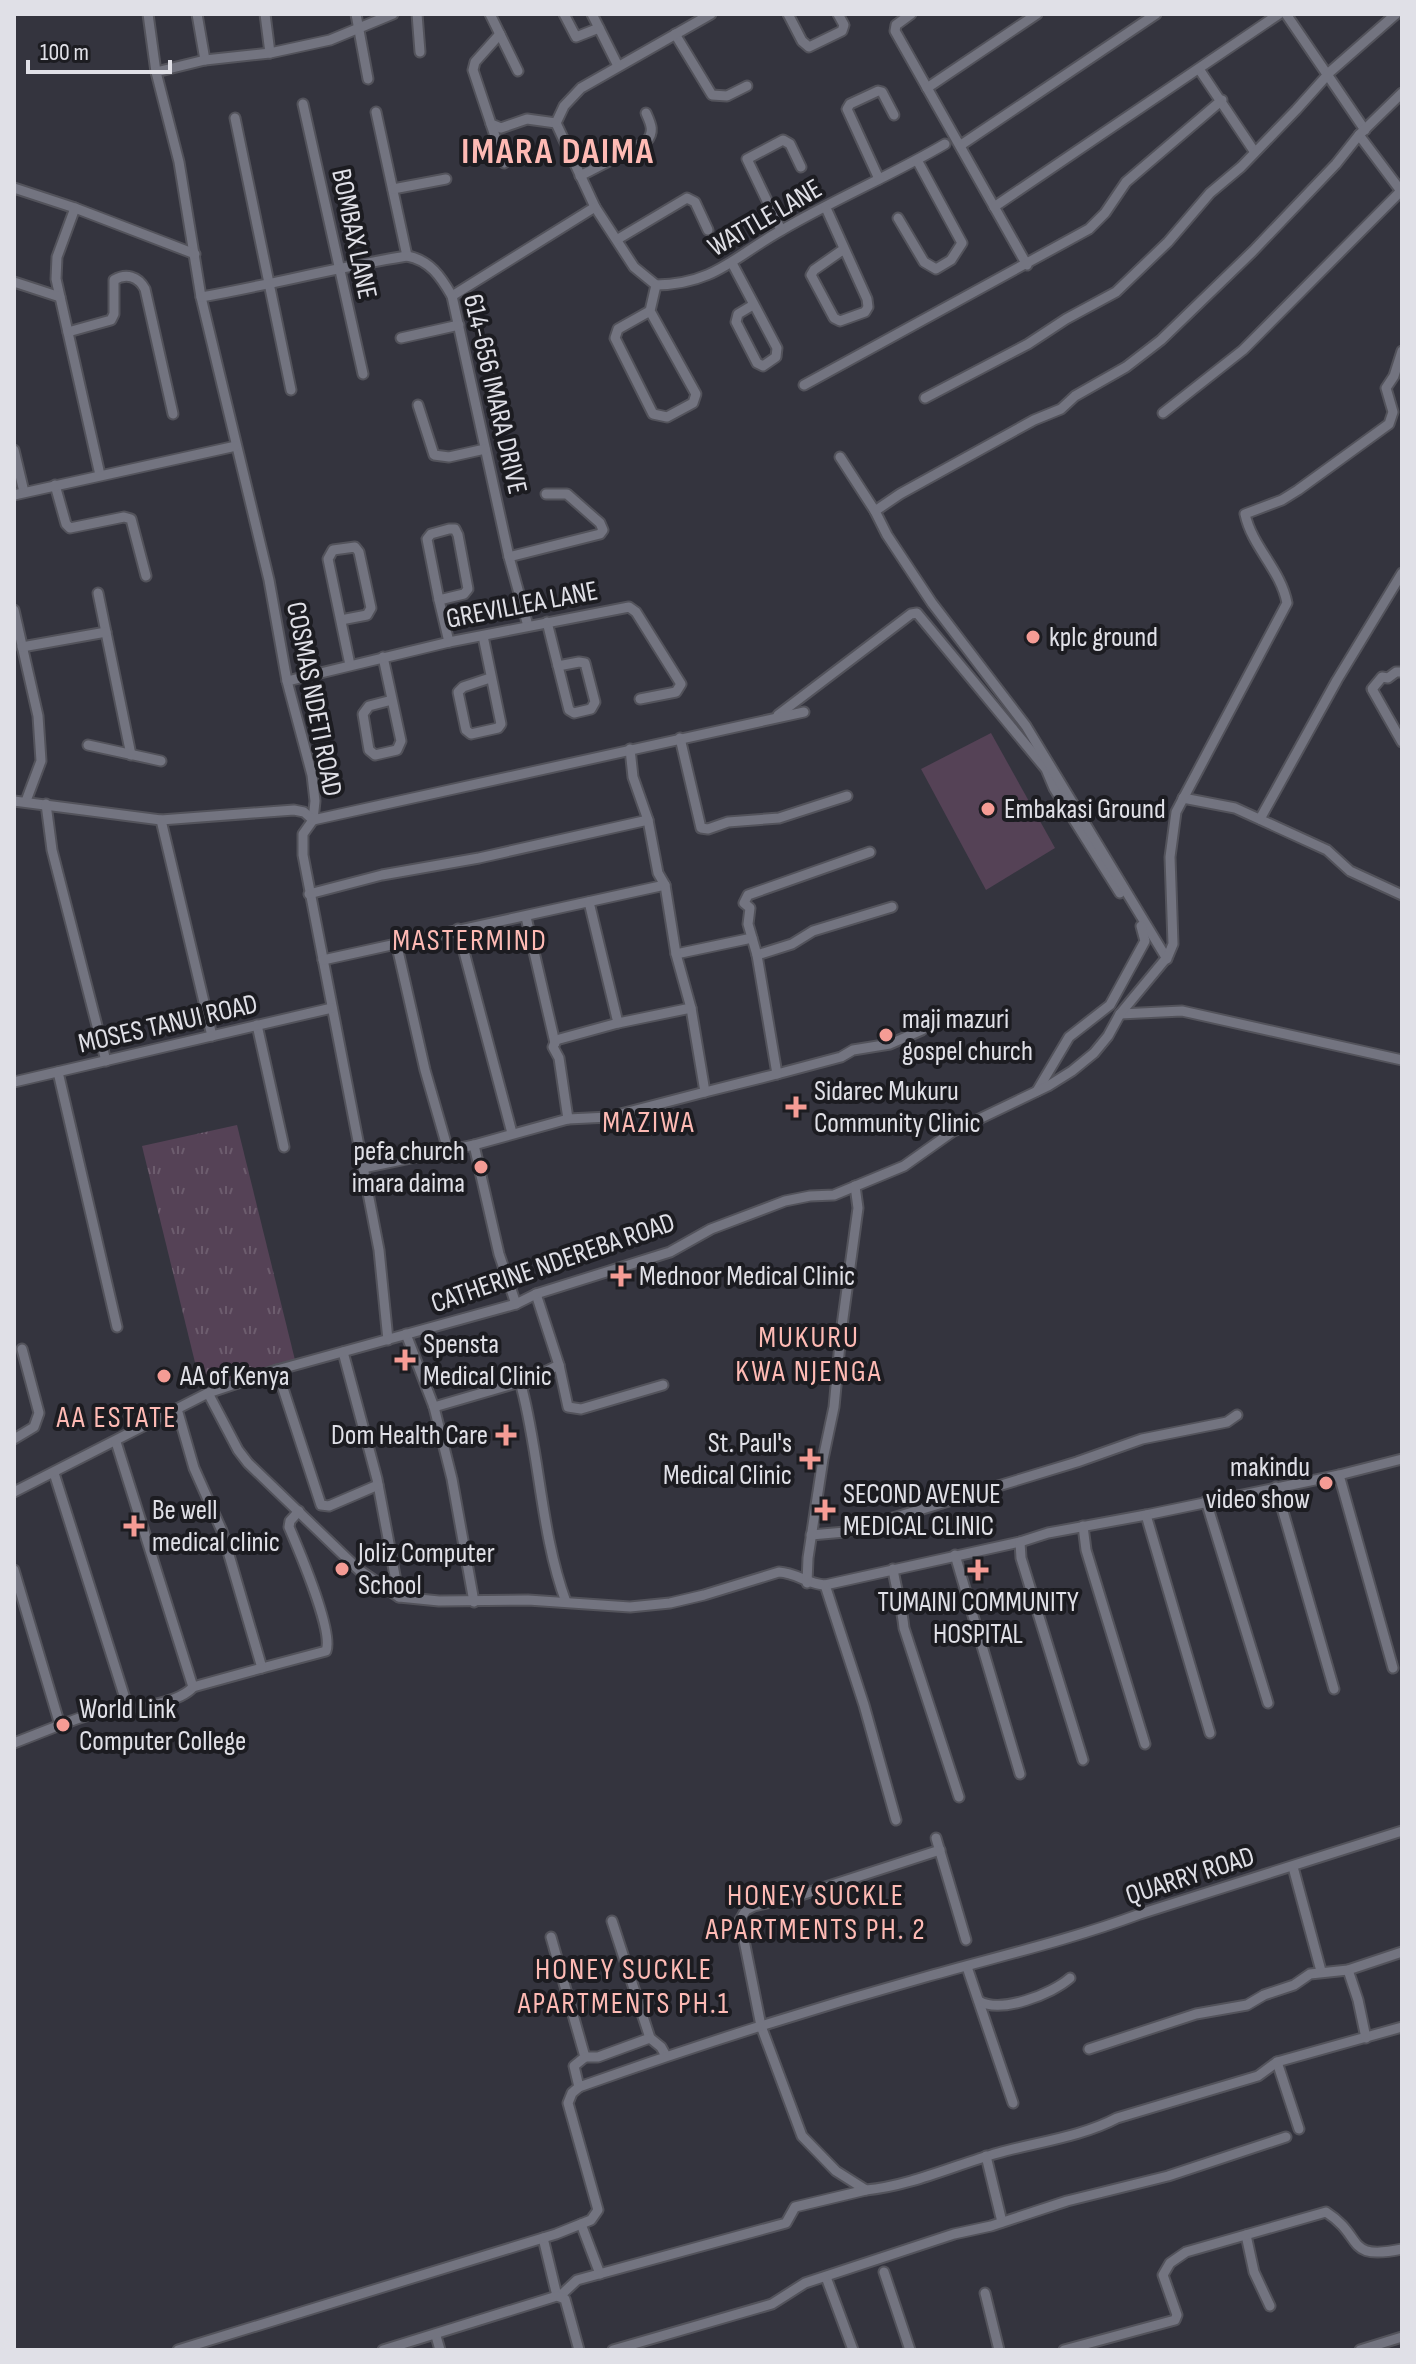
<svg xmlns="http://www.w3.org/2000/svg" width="1416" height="2364" font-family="'Sofia Sans Condensed',sans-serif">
  <defs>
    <pattern id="park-tufts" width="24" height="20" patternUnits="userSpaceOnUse" patternTransform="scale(2)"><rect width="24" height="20" fill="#554256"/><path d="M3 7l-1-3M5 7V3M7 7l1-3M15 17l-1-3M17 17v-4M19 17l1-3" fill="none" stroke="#6d5d6e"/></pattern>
  </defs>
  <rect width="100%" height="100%" fill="#34343e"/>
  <!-- park -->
  <path fill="url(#park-tufts)" d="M 237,1125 L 295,1360 L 202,1391 L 142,1146 Z"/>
  <!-- garden -->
  <path fill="#554256" d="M 991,733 L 1055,848 L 986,890 L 921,769 Z"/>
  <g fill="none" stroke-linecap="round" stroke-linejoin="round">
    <!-- minor casing -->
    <g stroke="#53535b" stroke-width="13">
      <g id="minor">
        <path d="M 148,14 L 156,72 L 179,162 L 201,297 L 269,580 L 287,681 L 312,775 L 315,801 L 313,820 L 303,834 L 303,855 L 379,1250 L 388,1340"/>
        <path d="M 197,14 L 205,60"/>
        <path d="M 265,14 L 270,53"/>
        <path d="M 356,14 L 368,79"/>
        <path d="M 417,14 L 420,52"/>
        <path d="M 490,14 L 518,71"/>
        <path d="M 564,14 L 576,37 L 599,28"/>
        <path d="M 592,14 L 618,66"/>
        <path d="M 788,14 L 802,41 L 809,47 L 842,31 L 844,25 L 838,14"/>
        <path d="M 911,14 L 896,25 L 895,31 L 1027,265"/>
        <path d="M 1286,14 L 1365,130"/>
        <path d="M 500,34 L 475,62 L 473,70 L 491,124 L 501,128 L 527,119 L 556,123"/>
        <path d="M 675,34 L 712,95 L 727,96 L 747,86"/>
        <path d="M 1199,69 L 1254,151"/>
        <path d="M 156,72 L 205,60 L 270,53 L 330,40 L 393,14"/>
        <path d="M 927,88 L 1037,14"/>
        <path d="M 303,104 L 363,374"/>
        <path d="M 376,112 L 407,256"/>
        <path d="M 235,118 L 291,390"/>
        <path d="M 556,123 L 595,207 L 634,267 L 656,285 C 715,284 735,256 782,230 C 835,199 892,175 945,144"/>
        <path d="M 556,123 L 564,106 L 581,88 L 711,14"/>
        <path d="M 491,124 L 504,163"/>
        <path d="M 961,145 L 1156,14"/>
        <path d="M 580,176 L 646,142 C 655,132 651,124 646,113"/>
        <path d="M 879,179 L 847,109 L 850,104 L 878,91 L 882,92 L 894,115"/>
        <path d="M 14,188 L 75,208 L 195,254"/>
        <path d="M 393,189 L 446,179"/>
        <path d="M 994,207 L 1279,14"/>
        <path d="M 75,208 L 57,257 L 56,279 L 100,475"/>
        <path d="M 826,208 L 867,299 L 868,307 L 865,312 L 840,321 L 834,318 L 811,275 L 814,270 L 844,249"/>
        <path d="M 898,218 L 924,262 L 936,269 L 951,260 L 962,243 L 917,160"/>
        <path d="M 781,230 L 747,159 L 783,140 L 790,144 L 801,167"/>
        <path d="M 618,239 L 687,198 L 695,202 L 708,230"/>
        <path d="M 732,263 L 777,348 L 776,357 L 763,366 L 757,363 L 736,322 L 738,314 L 753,305"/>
        <path d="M 14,282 L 60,297"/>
        <path d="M 452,296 L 595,207"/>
        <path d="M 201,297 C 270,285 337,267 407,256 C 430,260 441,277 452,296 L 509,557 L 528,626"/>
        <path d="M 650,311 L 618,329 L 615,338 L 653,414 L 667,417 L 693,403 L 696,394 L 650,311 L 656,285"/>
        <path d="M 68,332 L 111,320 L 114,314 L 114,280 C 126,273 138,276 145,289 L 173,414"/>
        <path d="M 401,338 L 459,325"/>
        <path d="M 804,385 L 1089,229 L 1105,213 L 1126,182 L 1222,100"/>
        <path d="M 925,398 L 1028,344 L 1066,319 L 1116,292 L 1168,242 L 1210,193 L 1241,167 L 1296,110 L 1331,71 L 1396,14"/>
        <path d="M 418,405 L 434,455 L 449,457 L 485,449"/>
        <path d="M 1163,413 L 1243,350 L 1401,191 L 1359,135"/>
        <path d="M 14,450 L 24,492"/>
        <path d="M 840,457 L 875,511"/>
        <path d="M 55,485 L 66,524 L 70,528 L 124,517 L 131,519 L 146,576"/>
        <path d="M 14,495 L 236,446"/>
        <path d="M 449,529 L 455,529 L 458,535 L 468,589 L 464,594 L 439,600 L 427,539 L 431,534 Z"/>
        <path d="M 509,557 L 600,534 L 603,530 L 600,523 L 567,494 L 546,494"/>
        <path d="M 98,593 L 131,755"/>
        <path d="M 439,600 L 449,642"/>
        <path d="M 14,610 L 38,716 L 41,761 L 26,801"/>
        <path d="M 341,620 L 367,615 L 371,608 L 359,552 L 355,547 L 333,550 L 328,559 L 350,665"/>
        <path d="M 547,622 L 558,666"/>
        <path d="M 483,636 L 501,724 L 498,728 L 471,734 L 466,730 L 458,692 L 463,687 L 490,678"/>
        <path d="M 22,647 L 106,632"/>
        <path d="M 383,657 L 401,741 L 397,750 L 375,755 L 369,750 L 363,714 L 369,706 L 392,700"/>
        <path d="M 579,662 L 585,663 L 595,702 L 591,709 L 574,713 L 569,710 L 558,666 Z"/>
        <path d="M 1402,672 L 1396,672 L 1388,678 L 1382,677 L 1372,689 L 1402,742"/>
        <path d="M 287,681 L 449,642 L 629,607 L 636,612 L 681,684 L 676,692 L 640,699"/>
        <path d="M 778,715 L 911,614 L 917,613 L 1046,769 L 1054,788 L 1120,893"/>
        <path d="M 680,738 L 701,828 L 708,829 L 728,822 L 779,818 L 847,796"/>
        <path d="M 88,745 L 161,761"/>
        <path d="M 1183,798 L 1235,808 L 1327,850 L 1350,871 L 1402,895"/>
        <path d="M 14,801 L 161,820 L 294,810 L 304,812 L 313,820 L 804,712"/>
        <path d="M 46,804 L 52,850 L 106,1061"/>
        <path d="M 1260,819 L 1337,680 L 1402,573"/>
        <path d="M 161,820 L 212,1036"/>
        <path d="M 309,894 L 382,875 L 479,858 L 648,820"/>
        <path d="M 526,917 L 555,1043"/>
        <path d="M 458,929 L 512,1133"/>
        <path d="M 396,942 L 425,1070 L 448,1150"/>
        <path d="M 676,954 L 752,938"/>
        <path d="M 757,955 L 792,944 L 813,931 L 892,907"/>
        <path d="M 1167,959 L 1026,726 L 932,603 L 887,535 L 875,511 L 900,494 L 1034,420 L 1061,409 L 1075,396 L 1126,367 L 1161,340 L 1253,251 L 1336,164 L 1359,135 L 1402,93"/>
        <path d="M 323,960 L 665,885"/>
        <path d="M 1120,1014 L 1182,1011 L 1402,1060"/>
        <path d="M 618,1023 L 691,1008"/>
        <path d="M 257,1025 L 284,1147"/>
        <path d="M 58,1072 L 117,1327"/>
        <path d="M 777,1074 L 841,1057 L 853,1050 L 890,1044 L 922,1030"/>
        <path d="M 14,1082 L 332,1008"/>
        <path d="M 1037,1091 L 1069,1037 L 1110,1005 L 1145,941 L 1141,926"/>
        <path d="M 705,1092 L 777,1074 L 757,955 L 748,924 L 750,908 L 744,903 L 748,895 L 870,852"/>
        <path d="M 568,1119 L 559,1058 L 553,1047 L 556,1040 L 618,1023 L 589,902"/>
        <path d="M 474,1145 L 499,1254 L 516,1304"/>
        <path d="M 363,1168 L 474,1145 L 568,1119 L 609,1117 L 705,1092 L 691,1008 L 676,954 L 665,885 L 658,873 L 648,820 L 633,777 L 630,749"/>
        <path d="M 536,1294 L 559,1365 L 528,1380 L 522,1389 C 540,1458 541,1535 566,1602"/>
        <path d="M 406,1334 L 434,1407 L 452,1479 L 474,1602"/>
        <path d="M 343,1352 L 377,1479 L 399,1597"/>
        <path d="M 559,1365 L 568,1407 L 581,1409 L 663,1385"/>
        <path d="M 277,1370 L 321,1505 L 329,1506 L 378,1485"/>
        <path d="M 208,1393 L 238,1450 L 248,1463 L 359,1570 L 399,1597 L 439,1601 L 528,1600 L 630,1607 L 670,1603 L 704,1595 L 779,1572 C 797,1573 807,1584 825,1585 L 1020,1542 L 1048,1533 L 1146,1515 L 1339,1475 L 1402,1459"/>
        <path d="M 434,1407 L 527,1380"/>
        <path d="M 177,1409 L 194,1468 L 222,1531 L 262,1668 L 326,1651 C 334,1632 298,1548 289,1527 L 290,1521 L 299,1511"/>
        <path d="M 14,1439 L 34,1427 L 39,1413 L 22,1349"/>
        <path d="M 54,1473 L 129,1711"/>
        <path d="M 1339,1475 L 1393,1668"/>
        <path d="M 1276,1487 L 1334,1689"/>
        <path d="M 14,1492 L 208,1393 L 277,1370 L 516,1304 L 536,1294 L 670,1252 L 711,1229 L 785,1201 L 810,1196 L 834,1195 L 904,1166 L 952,1132 L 1048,1086 L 1072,1071 L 1094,1053 L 1108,1036 L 1120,1014 L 1168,956 L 1173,944 L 1170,857 L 1176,812 L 1287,603 C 1281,570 1252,547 1245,514 L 1282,500 L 1298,490 L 1389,424 L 1393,412 L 1386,388 L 1394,376 L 1402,351"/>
        <path d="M 1206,1501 L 1268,1703"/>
        <path d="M 1146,1515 L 1210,1733"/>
        <path d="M 1083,1526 L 1086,1550 L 1145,1744"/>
        <path d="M 811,1535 L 845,1532 L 883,1521 L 1077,1462 L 1142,1439 L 1227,1422 L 1237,1415"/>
        <path d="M 1020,1542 L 1021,1558 L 1083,1760"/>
        <path d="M 955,1555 L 1020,1774"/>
        <path d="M 893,1569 C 896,1589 902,1607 904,1628 L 959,1797"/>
        <path d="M 14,1570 L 60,1725 C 70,1722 80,1717 90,1715 C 115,1710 176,1707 193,1687 L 116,1442"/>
        <path d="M 807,1583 L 808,1558 L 823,1459 L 834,1407 L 841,1333 L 858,1208 L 855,1186"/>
        <path d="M 825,1585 L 864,1705 L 896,1820"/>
        <path d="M 193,1687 L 262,1668"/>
        <path d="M 14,1743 L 60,1725"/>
        <path d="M 936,1838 L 966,1940"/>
        <path d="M 940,1850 L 801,1895 L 754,1906 L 746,1910 L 740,1920 L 761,2026 L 802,2136 L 836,2171 L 866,2190 C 910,2186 955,2165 998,2153 C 1037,2142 1081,2137 1117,2118 L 1258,2076 L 1277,2062 L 1402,2027"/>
        <path d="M 1293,1867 L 1321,1971"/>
        <path d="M 612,1921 L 650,2038 L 661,2047 L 666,2056"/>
        <path d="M 551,1937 L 585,2057 L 574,2066 L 579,2087"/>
        <path d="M 967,1967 L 1013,2103"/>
        <path d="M 1348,1970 L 1358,2000 L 1366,2038"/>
        <path d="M 979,2001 C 1001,2014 1052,1994 1070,1978"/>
        <path d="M 1089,2049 L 1196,2014 L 1247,2005 L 1264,1995 L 1294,1985 L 1310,1974 L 1348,1970 L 1402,1952"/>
        <path d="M 585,2057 L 598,2057 L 650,2038"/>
        <path d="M 1277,2062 L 1299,2129"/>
        <path d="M 986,2156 L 1002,2222"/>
        <path d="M 581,2224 L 600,2274"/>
        <path d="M 1246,2235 L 1254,2272 L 1270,2306"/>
        <path d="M 543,2238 L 557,2296"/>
        <path d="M 884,2272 L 910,2350"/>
        <path d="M 826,2277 L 853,2350"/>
        <path d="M 985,2293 L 999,2350"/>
        <path d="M 560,2296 L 577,2280 L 786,2223 L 795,2207 L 866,2190"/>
        <path d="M 436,2336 L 440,2350"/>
        <path d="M 178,2350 L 556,2234 L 591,2220 L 598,2210 L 568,2103 L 572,2093 L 579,2087 C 694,2046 811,2009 929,1976 C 1000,1956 1070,1940 1140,1914 L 1402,1831"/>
        <path d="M 383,2350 L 557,2296 L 565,2299 L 579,2350"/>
        <path d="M 613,2350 L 772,2304 L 805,2283 L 954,2234 L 991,2226 L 1067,2201 L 1168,2176 L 1286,2137"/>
        <path d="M 1064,2350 L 1175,2320 L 1177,2315 L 1163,2275 L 1170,2263 L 1186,2252 L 1326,2212 C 1365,2237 1344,2261 1402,2249"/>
        <path d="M 1360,2350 L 1402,2337"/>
      </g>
    </g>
    <!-- minor -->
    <use href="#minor" stroke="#737480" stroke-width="9"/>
  </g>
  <!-- markers -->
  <g fill="#f59c95" stroke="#1c1c21" stroke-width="3">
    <circle cx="1033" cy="637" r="8"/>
    <circle cx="988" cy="809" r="8"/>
    <circle cx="886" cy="1035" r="8"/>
    <path d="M792 1095h8v8h8v8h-8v8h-8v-8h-8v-8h8z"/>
    <circle cx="481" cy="1167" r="8"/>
    <path d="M617 1264h8v8h8v8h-8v8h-8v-8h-8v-8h8z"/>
    <path d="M401 1348h8v8h8v8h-8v8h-8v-8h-8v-8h8z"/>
    <circle cx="164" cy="1376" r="8"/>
    <path d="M502 1423h8v8h8v8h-8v8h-8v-8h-8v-8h8z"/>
    <path d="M806 1447h8v8h8v8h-8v8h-8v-8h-8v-8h8z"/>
    <circle cx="1326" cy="1483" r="8"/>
    <path d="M821 1498h8v8h8v8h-8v8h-8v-8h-8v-8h8z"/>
    <path d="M130 1514h8v8h8v8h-8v8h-8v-8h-8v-8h8z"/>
    <circle cx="342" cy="1569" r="8"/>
    <path d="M974 1558h8v8h8v8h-8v8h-8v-8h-8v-8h8z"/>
    <circle cx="63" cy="1725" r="8"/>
  </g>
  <g text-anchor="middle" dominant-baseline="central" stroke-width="8" stroke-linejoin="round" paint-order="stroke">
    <!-- street labels -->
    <g font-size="28" fill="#e0e0e7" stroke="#1c1c21">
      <text transform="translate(765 218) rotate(-30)">WATTLE LANE</text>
      <text transform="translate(354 234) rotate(78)">BOMBAX LANE</text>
      <text transform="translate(495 394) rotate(77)">614-656 IMARA DRIVE</text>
      <text transform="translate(522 605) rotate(-11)">GREVILLEA LANE</text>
      <text transform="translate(314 699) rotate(79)">COSMAS NDETI ROAD</text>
      <text transform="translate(168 1024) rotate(-13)">MOSES TANUI ROAD</text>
      <text transform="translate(553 1263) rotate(-19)">CATHERINE NDEREBA ROAD</text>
      <text transform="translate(1190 1876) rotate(-18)">QUARRY ROAD</text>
    </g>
    <!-- poi labels -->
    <g font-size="28" fill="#e0e0e7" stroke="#1c1c21" text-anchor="start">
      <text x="1049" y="637">kplc ground</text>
      <text x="1004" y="809">Embakasi Ground</text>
      <text x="902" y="1019">maji mazuri<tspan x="902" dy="32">gospel church</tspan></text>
      <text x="814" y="1091">Sidarec Mukuru<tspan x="814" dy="32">Community Clinic</tspan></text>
      <text x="465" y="1151" text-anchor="end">pefa church<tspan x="465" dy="32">imara daima</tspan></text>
      <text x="639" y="1276">Mednoor Medical Clinic</text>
      <text x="423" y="1344">Spensta<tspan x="423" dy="32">Medical Clinic</tspan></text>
      <text x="180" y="1376">AA of Kenya</text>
      <text x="488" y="1435" text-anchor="end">Dom Health Care</text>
      <text x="792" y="1443" text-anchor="end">St. Paul's<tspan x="792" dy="32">Medical Clinic</tspan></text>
      <text x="1310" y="1467" text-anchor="end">makindu<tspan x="1310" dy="32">video show</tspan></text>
      <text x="843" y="1494">SECOND AVENUE<tspan x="843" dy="32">MEDICAL CLINIC</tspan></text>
      <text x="152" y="1510">Be well<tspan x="152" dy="32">medical clinic</tspan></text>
      <text x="358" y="1553">Joliz Computer<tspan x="358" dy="32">School</tspan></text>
      <text x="978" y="1602" text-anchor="middle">TUMAINI COMMUNITY<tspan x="978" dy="32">HOSPITAL</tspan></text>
      <text x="79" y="1709">World Link<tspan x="79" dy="32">Computer College</tspan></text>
    </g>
    <!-- neighbourhood labels -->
    <g font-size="30" letter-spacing="2" fill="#febab4" stroke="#1c1c21">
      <text x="470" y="941">MASTERMIND</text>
      <text x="649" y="1123">MAZIWA</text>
      <text x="809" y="1338">MUKURU<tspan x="809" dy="34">KWA NJENGA</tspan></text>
      <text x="117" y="1418">AA ESTATE</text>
      <text x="816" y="1896">HONEY SUCKLE<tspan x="816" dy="34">APARTMENTS PH. 2</tspan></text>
      <text x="624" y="1970">HONEY SUCKLE<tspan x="624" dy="34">APARTMENTS PH.1</tspan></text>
    </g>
    <!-- district labels -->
    <g font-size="36" font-weight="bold" letter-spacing="2" fill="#febab4" stroke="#1c1c21">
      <text x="558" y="152">IMARA DAIMA</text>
    </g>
  </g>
  <!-- border -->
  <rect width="1416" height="2364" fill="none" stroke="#e0e0e7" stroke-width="32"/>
  <!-- scale -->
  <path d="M28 60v12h142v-12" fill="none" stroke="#e0e0e7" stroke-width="4"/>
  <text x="40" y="60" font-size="24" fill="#e0e0e7" stroke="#1c1c21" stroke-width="6" paint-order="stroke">100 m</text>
</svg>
